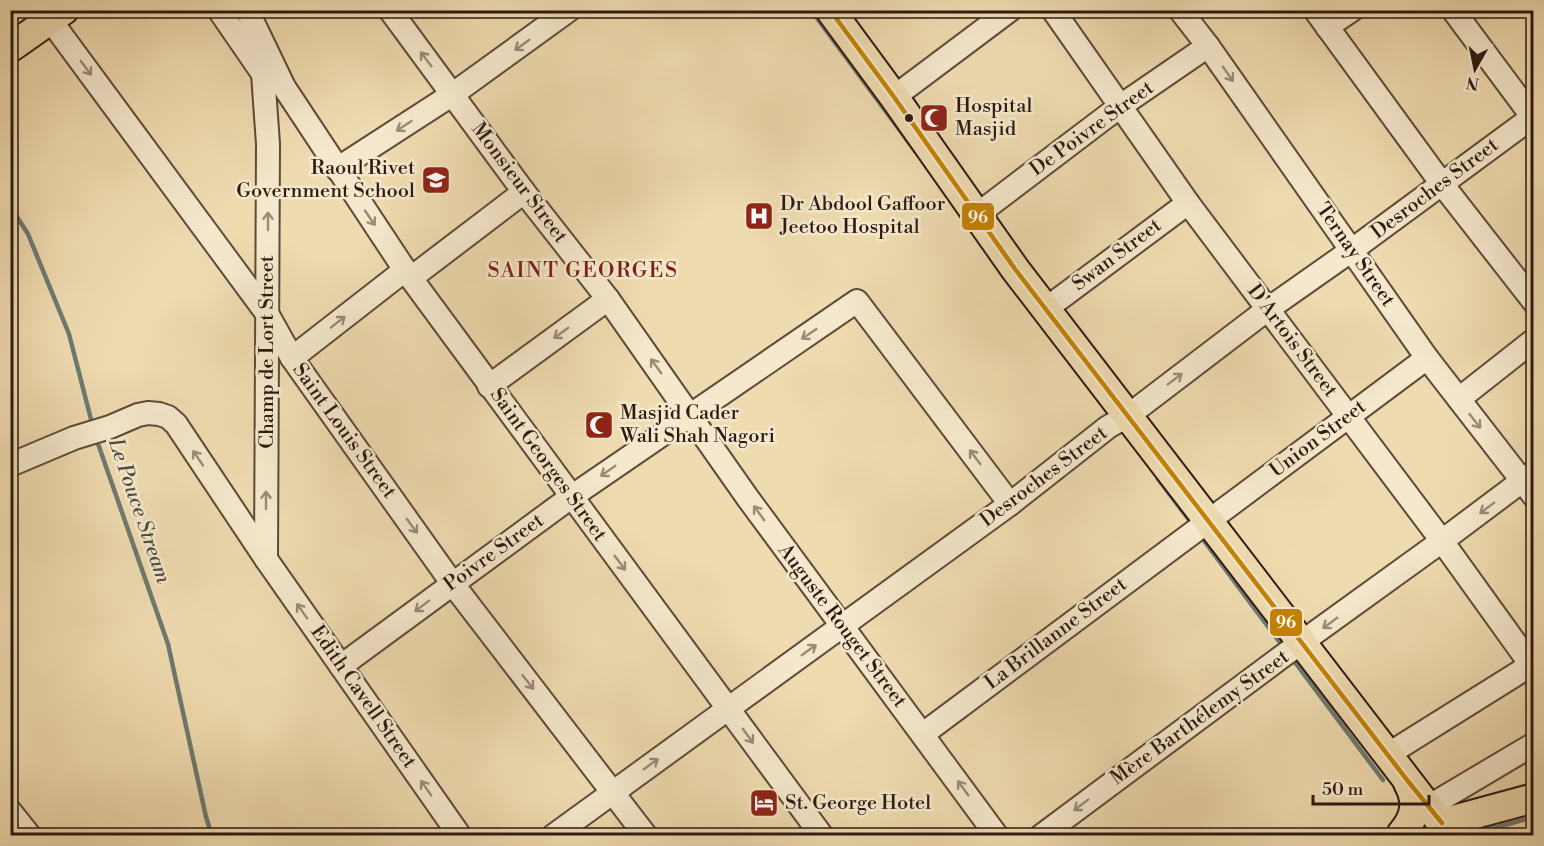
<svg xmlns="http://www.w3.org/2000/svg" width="1544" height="846" font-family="'Libre Bodoni',serif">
  <rect width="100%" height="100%" fill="#efdbb0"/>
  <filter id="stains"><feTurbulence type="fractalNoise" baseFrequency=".00333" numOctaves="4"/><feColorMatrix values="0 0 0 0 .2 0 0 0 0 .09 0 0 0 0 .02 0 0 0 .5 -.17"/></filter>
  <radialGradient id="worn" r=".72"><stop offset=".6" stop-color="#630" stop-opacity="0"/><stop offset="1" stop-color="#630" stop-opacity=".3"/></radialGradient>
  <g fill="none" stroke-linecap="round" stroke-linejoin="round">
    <!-- stream -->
    <g stroke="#6e7a71" stroke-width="4.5">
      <path d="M 811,10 L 915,151"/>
      <path d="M 10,206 L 28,234 L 69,334 L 93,427"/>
      <path d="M 96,438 L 168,644 L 206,817 L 212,836"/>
      <path d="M 1158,479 L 1193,525"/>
      <path d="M 1199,534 L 1284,648"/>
      <path d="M 1291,657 L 1383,780"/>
      <path d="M 1465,836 L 1534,817"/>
    </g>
    <!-- minor casing -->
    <g stroke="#5e4a3a" stroke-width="26">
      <g id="minor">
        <path d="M 219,10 L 263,74 L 275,82"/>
        <path d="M 247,10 L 284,87 L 405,270 L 822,836"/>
        <path d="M 390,10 L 524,192 L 608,299 L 747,497 L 997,836"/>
        <path d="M 1053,10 L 1188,203 L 1442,541 L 1534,669"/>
        <path d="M 1180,10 L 1208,46 L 1427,358 L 1534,496"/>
        <path d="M 1315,10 L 1442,184 L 1534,302"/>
        <path d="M 1453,10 L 1534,119"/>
        <path d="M 51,21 L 268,315 L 292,358 L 452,583 L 646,836"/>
        <path d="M 1327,27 L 1352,10"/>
        <path d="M 263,74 L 268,144 L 266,559"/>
        <path d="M 894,97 L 1010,10"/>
        <path d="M 337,169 L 453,94 L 569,10"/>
        <path d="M 978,214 L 1119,107 L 1208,46"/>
        <path d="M 411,278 L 524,192"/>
        <path d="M 1047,308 L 1188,203"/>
        <path d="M 292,358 L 405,270"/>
        <path d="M 489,386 L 608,299"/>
        <path d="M 1459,399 L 1534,340"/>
        <path d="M 10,465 L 74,438 L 110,427 L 138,415 L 148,413 L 159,414 L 168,417 L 176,424 L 266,559 L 460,836"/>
        <path d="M 341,666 L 571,497 L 857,301 L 1010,504"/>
        <path d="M 923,734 L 1427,358"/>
        <path d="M 1387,755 L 1531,665"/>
        <path d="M 1428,807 L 1534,744"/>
        <path d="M 10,811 L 30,836"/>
        <path d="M 553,836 L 1010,504 L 1108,427 L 1129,415 L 1268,309 L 1352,250 L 1534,116"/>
        <path d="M 1041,836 L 1280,658 L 1442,541 L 1534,472"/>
      </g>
    </g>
    <!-- major casing -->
    <g stroke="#2d1a12" stroke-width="32">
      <g id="major">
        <path d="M 830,10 L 894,97 L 1015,269 L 1428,807 L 1442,823 L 1534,798"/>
        <path d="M 10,48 L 64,10"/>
        <path d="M 1402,833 C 1416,817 1418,801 1408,783"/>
      </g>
    </g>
    <!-- minor -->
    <use href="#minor" stroke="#f5e8cc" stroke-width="22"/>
    <!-- major -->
    <use href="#major" stroke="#efdbb0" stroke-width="28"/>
    <!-- bus-1 casing -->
    <g stroke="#f5e8cc" stroke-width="9">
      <path id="bus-1" d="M 830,10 L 894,97 L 1015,269 L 1407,780 L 1442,823"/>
    </g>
    <!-- bus-1 -->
    <use href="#bus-1" stroke="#c48304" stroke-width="4.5"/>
  </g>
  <!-- one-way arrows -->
  <defs><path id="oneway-shaft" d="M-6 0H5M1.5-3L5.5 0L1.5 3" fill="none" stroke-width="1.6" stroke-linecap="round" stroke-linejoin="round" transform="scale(1.5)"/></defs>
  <g stroke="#9b8b78">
    <use href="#oneway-shaft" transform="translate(522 45) rotate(144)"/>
    <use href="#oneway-shaft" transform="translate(426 59) rotate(-127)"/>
    <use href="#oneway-shaft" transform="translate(86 68) rotate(54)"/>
    <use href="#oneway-shaft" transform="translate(1228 74) rotate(55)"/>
    <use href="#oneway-shaft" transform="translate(404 126) rotate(147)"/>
    <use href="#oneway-shaft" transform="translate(370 218) rotate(56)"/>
    <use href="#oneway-shaft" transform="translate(268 221) rotate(-90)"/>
    <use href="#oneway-shaft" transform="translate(338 322) rotate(-38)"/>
    <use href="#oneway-shaft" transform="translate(561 333) rotate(144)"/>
    <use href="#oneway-shaft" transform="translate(809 334) rotate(146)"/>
    <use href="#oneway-shaft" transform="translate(656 366) rotate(-126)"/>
    <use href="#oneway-shaft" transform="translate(1175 379) rotate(-37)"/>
    <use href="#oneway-shaft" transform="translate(1475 421) rotate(52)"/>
    <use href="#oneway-shaft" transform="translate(975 457) rotate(-127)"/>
    <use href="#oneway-shaft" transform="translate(198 458) rotate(-124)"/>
    <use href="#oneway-shaft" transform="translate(608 471) rotate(145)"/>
    <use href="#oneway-shaft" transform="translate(266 500) rotate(-90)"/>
    <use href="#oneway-shaft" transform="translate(1487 508) rotate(143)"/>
    <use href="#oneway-shaft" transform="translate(759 513) rotate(-126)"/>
    <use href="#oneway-shaft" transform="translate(412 526) rotate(54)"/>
    <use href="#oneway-shaft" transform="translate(620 563) rotate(53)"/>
    <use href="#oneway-shaft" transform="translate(422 606) rotate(143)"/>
    <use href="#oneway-shaft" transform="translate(302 611) rotate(-125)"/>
    <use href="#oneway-shaft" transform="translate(1330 623) rotate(144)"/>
    <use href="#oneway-shaft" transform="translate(809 650) rotate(-36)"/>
    <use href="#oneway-shaft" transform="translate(528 682) rotate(52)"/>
    <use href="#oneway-shaft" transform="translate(748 736) rotate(54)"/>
    <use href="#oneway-shaft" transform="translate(651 764) rotate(-36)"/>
    <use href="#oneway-shaft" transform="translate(426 788) rotate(-125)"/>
    <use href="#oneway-shaft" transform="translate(963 788) rotate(-126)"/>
    <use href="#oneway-shaft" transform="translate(1081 805) rotate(143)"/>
  </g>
  <!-- icons -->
  <defs>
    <g id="mosque-square" transform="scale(1.5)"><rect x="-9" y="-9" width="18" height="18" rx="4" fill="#8f2418" stroke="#f5e8cc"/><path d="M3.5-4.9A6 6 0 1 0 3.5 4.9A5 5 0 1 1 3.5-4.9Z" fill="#fff"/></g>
    <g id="school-square" transform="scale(1.5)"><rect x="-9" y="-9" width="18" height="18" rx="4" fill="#8f2418" stroke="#f5e8cc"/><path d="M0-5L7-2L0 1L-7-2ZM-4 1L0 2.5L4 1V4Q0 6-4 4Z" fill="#fff"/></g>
    <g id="hospital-square" transform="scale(1.5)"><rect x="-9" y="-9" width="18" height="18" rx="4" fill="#8f2418" stroke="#f5e8cc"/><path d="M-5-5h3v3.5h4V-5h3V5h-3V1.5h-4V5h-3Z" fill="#fff"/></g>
    <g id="hotel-square" transform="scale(1.5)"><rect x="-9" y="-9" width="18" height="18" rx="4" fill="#8f2418" stroke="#f5e8cc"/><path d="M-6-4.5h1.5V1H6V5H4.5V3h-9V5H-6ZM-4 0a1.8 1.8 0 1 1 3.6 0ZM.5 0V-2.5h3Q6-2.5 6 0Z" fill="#fff"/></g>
  </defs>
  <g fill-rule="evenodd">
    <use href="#mosque-square" x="934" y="118"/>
    <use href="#school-square" x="436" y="180"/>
    <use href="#hospital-square" x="759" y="216"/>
    <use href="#mosque-square" x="599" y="425"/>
    <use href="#hotel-square" x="764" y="803"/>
  </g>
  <!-- markers -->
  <circle fill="#2d1a12" stroke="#f5e8cc" stroke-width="2" cx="909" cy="118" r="5"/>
  <g text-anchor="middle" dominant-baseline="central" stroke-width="5" stroke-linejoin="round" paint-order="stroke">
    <!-- poi labels -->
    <g font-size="20" fill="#2d1a12" stroke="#f5e8cc" text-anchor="start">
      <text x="955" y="106">Hospital<tspan x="955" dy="23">Masjid</tspan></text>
      <text x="415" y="168" text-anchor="end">Raoul Rivet<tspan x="415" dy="23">Government School</tspan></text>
      <text x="780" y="204">Dr Abdool Gaffoor<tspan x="780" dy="23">Jeetoo Hospital</tspan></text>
      <text x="620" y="413">Masjid Cader<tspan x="620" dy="23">Wali Shah Nagori</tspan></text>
      <text x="785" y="803">St. George Hotel</text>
    </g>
    <!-- street labels -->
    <g font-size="20" fill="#2d1a12" stroke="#f5e8cc">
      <text transform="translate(1092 129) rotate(-36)">De Poivre Street</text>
      <text transform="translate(519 183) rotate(53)">Monsieur Street</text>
      <text transform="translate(1435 189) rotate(-37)">Desroches Street</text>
      <text transform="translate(1117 255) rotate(-37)">Swan Street</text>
      <text transform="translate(1355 255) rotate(55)">Ternay Street</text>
      <text transform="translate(1292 341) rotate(53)">D'Artois Street</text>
      <text transform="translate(267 352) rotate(-90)">Champ de Lort Street</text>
      <text transform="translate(344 431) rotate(54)">Saint Louis Street</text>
      <text transform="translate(1318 439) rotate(-37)">Union Street</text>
      <text transform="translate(548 465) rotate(54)">Saint Georges Street</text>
      <text transform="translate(1044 477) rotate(-37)">Desroches Street</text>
      <text transform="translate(494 553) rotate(-36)">Poivre Street</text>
      <text transform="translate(842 626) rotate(53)">Auguste Rouget Street</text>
      <text transform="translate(1056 634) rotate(-37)">La Brillanne Street</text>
      <text transform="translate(363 697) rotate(55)">Edith Cavell Street</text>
      <text transform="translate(1200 718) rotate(-36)">Mère Barthélemy Street</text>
    </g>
    <!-- neighbourhood labels -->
    <g font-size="21" letter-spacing="1.5" fill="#7a1f14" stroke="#f5e8cc">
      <text x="583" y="271">SAINT GEORGES</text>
    </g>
    <!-- water labels -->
    <g font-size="21" font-style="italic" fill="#4e4a42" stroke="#f5e8cc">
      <text transform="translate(139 511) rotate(71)">Le Pouce Stream</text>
    </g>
  </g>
  <g stroke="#f5e8cc" stroke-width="2">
    <rect x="961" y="202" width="34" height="29" rx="6" fill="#c48304"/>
    <rect x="1269" y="608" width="34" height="29" rx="6" fill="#c48304"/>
  </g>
  <g font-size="16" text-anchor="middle" font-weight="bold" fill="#fff">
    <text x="978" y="223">96</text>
    <text x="1286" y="628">96</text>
  </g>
  <!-- margin -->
  <rect width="1544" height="846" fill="none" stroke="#efdbb0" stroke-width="36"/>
  <rect x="12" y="12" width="1520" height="822" fill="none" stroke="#2d1a12" stroke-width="3"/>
  <rect x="18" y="18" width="1508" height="810" fill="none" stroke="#2d1a12" stroke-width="1.5"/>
  <!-- north arrow -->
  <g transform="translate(1475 69) rotate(189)" stroke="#f5e8cc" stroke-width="4.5" paint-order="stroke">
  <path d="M0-4.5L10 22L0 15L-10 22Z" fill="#2d1a12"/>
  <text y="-9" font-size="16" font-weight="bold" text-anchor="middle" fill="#2d1a12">N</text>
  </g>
  <!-- scale -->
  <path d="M1313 795v9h116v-9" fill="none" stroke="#2d1a12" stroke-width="3"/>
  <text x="1322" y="795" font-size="18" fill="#2d1a12" stroke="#f5e8cc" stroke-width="4.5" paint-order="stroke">50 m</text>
  <rect width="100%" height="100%" filter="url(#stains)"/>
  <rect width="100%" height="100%" fill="url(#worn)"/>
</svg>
